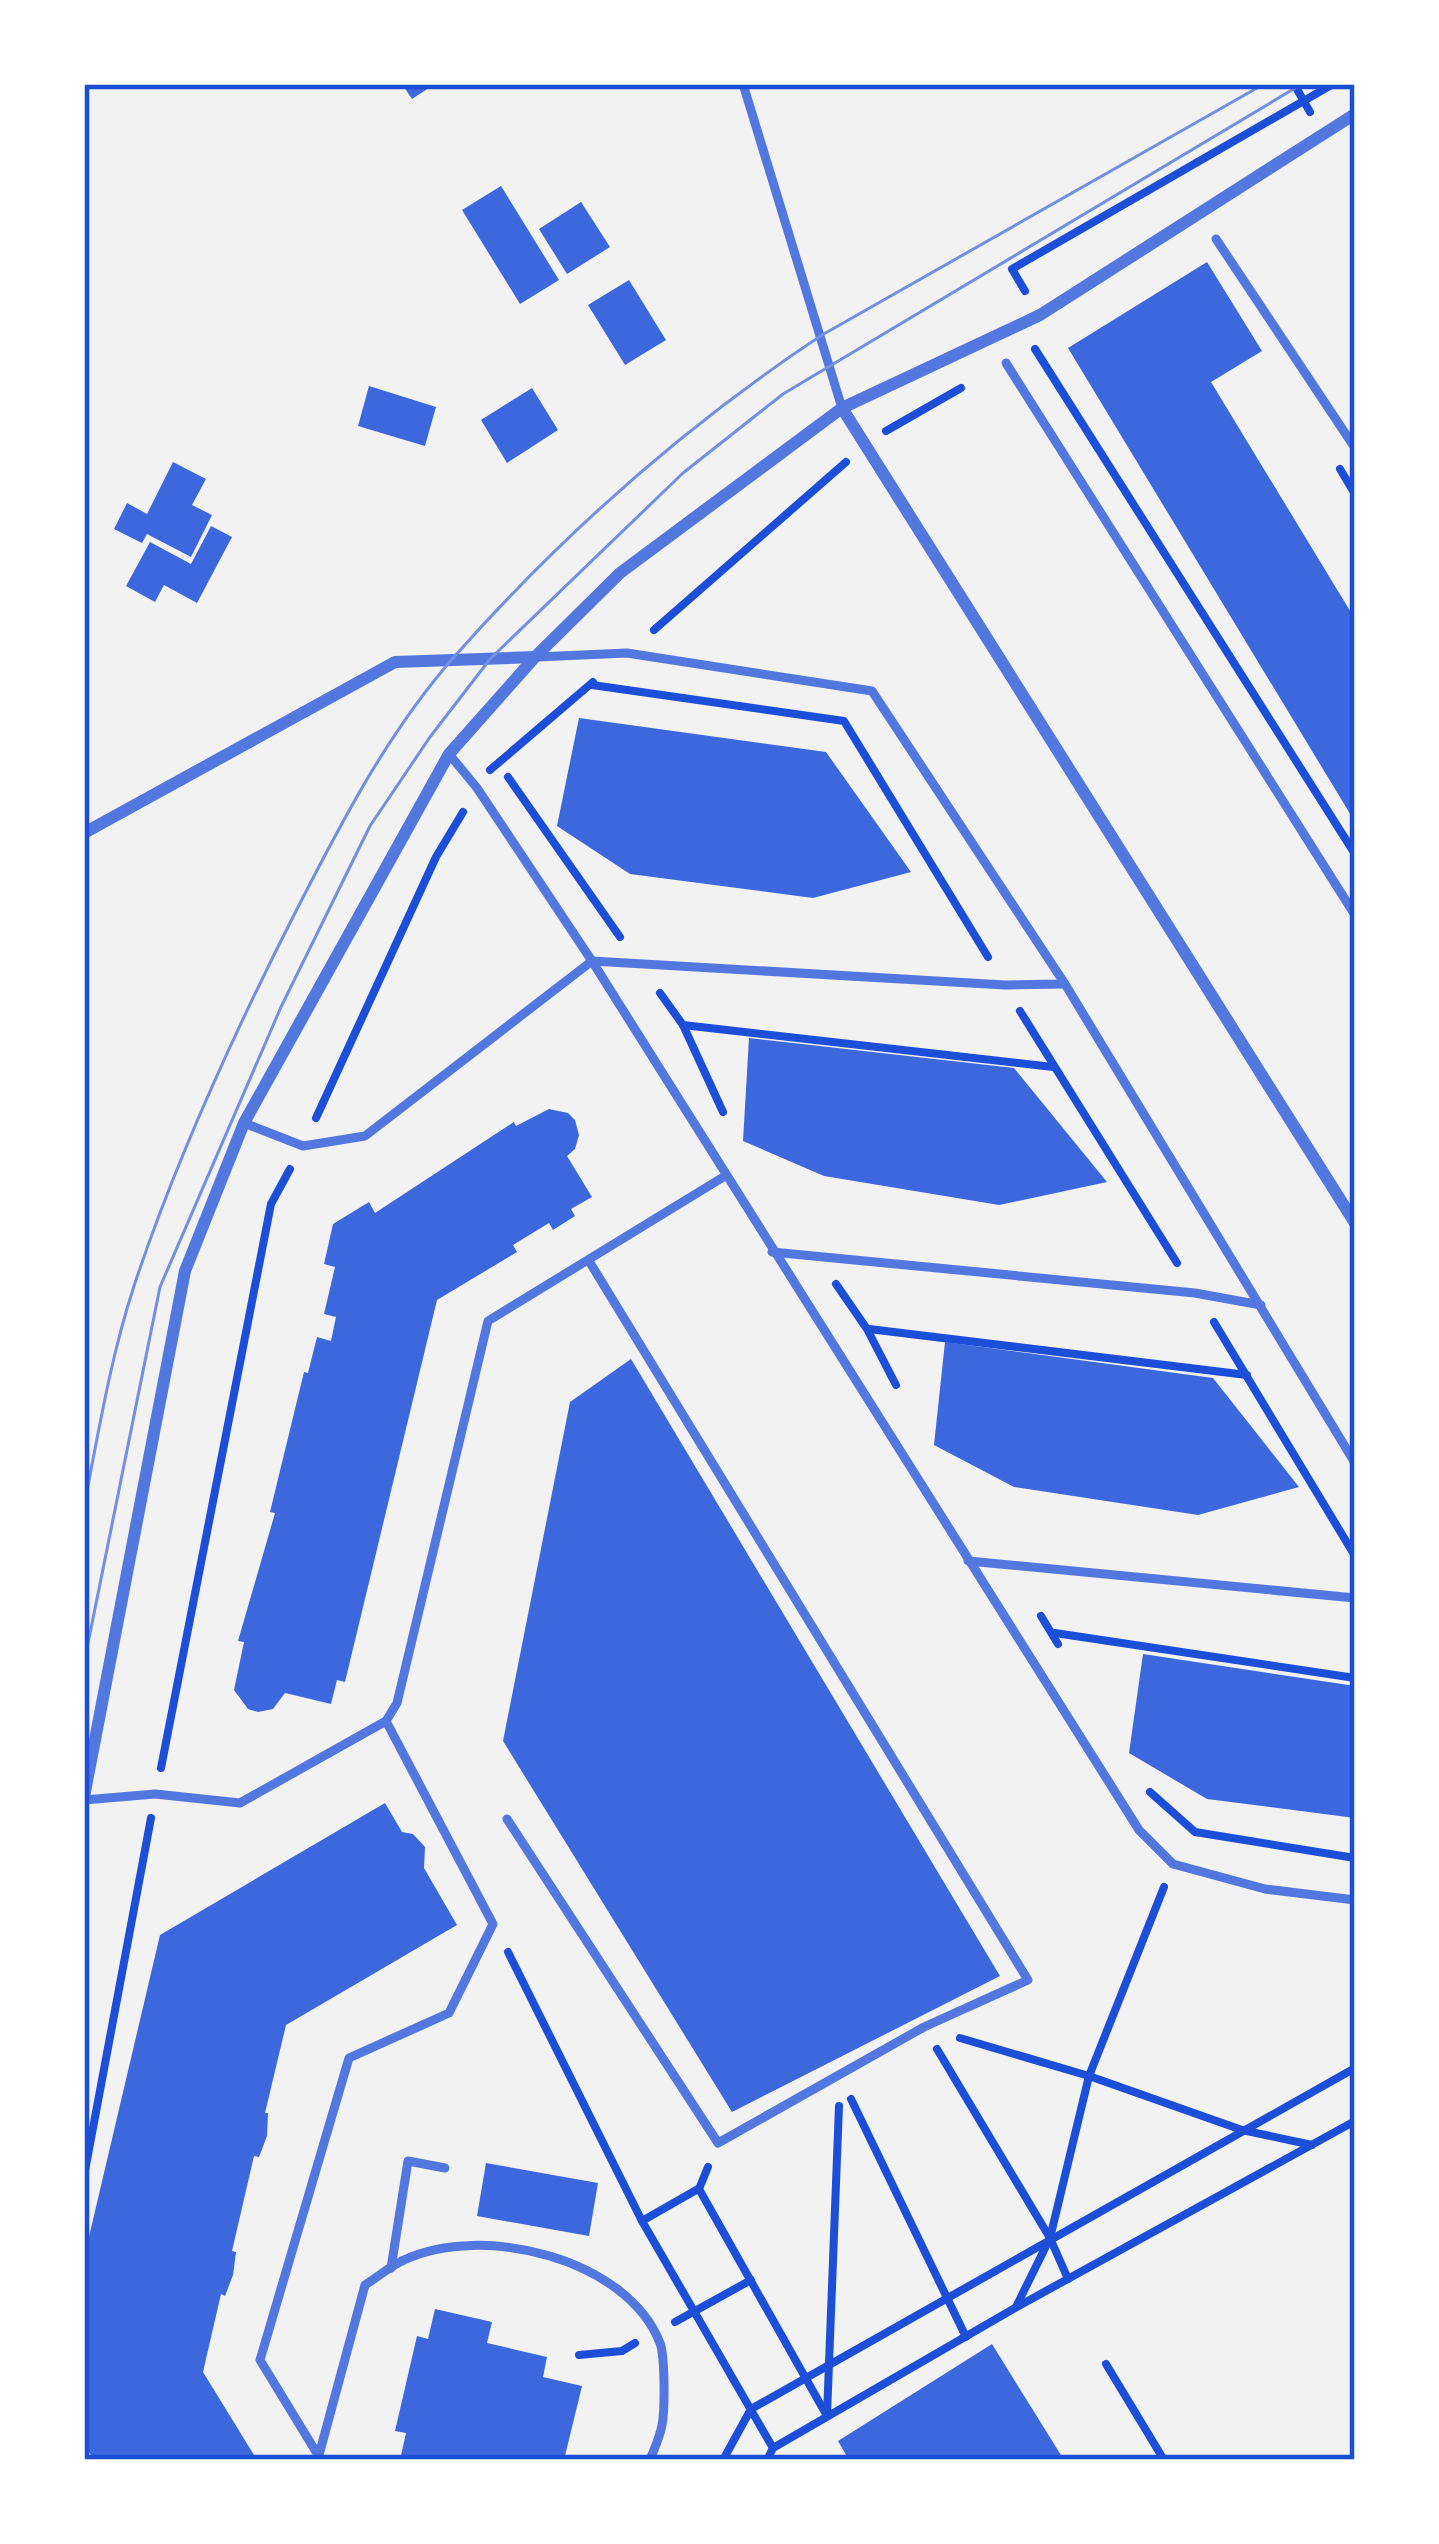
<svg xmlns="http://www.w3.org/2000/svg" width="1439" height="2544" font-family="'Work Sans',sans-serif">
  <rect width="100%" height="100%" fill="#f2f2f2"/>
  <!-- building -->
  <g fill="#3d67dc">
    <path d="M 402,84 L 435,84 L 412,99 Z"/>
    <path d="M 501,186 L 559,280 L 520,304 L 462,210 Z"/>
    <path d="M 581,202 L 610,247 L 567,274 L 539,229 Z"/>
    <path d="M 1207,262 L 1262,351 L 1211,382 L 1355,619 L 1355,822 L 1068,348 Z"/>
    <path d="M 629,280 L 666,340 L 625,365 L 588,305 Z"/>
    <path d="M 369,386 L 436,407 L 425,446 L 358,426 Z"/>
    <path d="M 532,388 L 558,430 L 507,463 L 481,420 Z"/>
    <path d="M 173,462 L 206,479 L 192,505 L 212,515 L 191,557 L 147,534 L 142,543 L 114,529 L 127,503 L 147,514 Z"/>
    <path d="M 211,526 L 232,537 L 197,603 L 164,585 L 155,602 L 126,586 L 150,542 L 191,564 Z"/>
    <path d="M 579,718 L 826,752 L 911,872 L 813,898 L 630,874 L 557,826 Z"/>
    <path d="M 749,1038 L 1014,1068 L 1107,1182 L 999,1205 L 824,1176 L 743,1141 Z"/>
    <path d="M 549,1109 L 568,1113 L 575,1120 L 579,1135 L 575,1149 L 567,1156 L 592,1197 L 571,1209 L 575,1216 L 553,1230 L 549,1223 L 513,1245 L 517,1252 L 437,1300 L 345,1682 L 337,1680 L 331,1704 L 285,1693 L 273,1709 L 258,1712 L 248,1709 L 234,1690 L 244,1642 L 238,1641 L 275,1513 L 270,1512 L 304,1372 L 308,1373 L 317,1337 L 331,1341 L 336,1317 L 324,1314 L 335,1267 L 324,1264 L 333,1224 L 369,1202 L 375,1213 L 514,1122 L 516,1126 Z"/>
    <path d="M 945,1342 L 1213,1378 L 1299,1487 L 1198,1515 L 1014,1487 L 934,1445 Z"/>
    <path d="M 631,1359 L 1000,1976 L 732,2112 L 503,1741 L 570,1402 Z"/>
    <path d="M 1143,1654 L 1355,1686 L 1355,1818 L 1207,1799 L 1129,1753 Z"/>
    <path d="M 385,1803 L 402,1832 L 413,1834 L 425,1847 L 424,1868 L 457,1925 L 286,2025 L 265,2113 L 268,2113 L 267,2136 L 259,2157 L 254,2156 L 232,2251 L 236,2252 L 233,2275 L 225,2296 L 221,2294 L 203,2372 L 257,2460 L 94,2460 L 84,2444 L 84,2258 L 160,1935 Z"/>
    <path d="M 486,2163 L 598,2183 L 589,2236 L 477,2216 Z"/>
    <path d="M 435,2309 L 492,2322 L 487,2343 L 547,2357 L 543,2377 L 582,2386 L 564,2460 L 400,2460 L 406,2433 L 395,2431 L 417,2336 L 428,2339 Z"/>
    <path d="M 992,2344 L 1064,2460 L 849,2460 L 838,2441 Z"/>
  </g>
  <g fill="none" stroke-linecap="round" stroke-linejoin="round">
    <!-- path -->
    <g stroke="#1d4ed8" stroke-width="8">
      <path d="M 1294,84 L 1310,112"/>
      <path d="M 1025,291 L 1012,269 L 1333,84"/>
      <path d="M 1035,349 L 1355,854"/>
      <path d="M 886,431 L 961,388"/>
      <path d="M 1340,469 L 1355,494"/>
      <path d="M 654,630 L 846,462"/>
      <path d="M 592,685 L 844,721 L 988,957"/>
      <path d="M 490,770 L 593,682"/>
      <path d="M 508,777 L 620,937"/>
      <path d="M 660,993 L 683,1025 L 723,1112"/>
      <path d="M 1020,1011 L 1177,1263"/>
      <path d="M 683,1025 L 1053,1067"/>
      <path d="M 316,1118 L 436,857 L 463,812"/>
      <path d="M 836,1284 L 867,1329 L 896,1385"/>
      <path d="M 1214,1322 L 1355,1556"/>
      <path d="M 869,1329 L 1247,1375"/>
      <path d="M 1041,1616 L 1058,1644"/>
      <path d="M 1055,1633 L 1355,1678"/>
      <path d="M 161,1768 L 271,1204 L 290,1169"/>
      <path d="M 1150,1792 L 1195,1832 L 1355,1858"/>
      <path d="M 508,1952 L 642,2221 L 773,2448"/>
      <path d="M 960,2038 L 1089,2076 L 1242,2130 L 1312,2145"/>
      <path d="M 937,2049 L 1050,2238 L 1068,2279"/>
      <path d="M 851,2099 L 966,2337"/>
      <path d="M 708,2167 L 699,2189 L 827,2416"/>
      <path d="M 84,2176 L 151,1818"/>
      <path d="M 642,2221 L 698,2189"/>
      <path d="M 1016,2307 L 1050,2238 L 1089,2076 L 1164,1887"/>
      <path d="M 675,2322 L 751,2280"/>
      <path d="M 579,2355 L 622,2351 L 635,2343"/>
      <path d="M 1106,2364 L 1164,2460"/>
      <path d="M 827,2415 L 839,2106"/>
      <path d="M 723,2460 L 751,2409 L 1355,2068"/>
      <path d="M 767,2460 L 773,2448 L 1015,2308 L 1355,2121"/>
    </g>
    <!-- service -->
    <g stroke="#5277de" stroke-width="9">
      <path d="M 743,84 L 842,408"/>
      <path d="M 1216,239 L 1355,448"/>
      <path d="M 1006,363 L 1355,915"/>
      <path d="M 537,657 L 627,653 L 872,691 L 1065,984 L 1355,1463"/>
      <path d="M 449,754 L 477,788 L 592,961 L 1139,1830 L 1173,1864 L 1265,1889 L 1355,1900"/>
      <path d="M 244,1123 L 303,1146 L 365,1136 L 592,961 L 1005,985 L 1065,984"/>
      <path d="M 772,1252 L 1195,1293 L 1261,1305"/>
      <path d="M 968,1561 L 1355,1598"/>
      <path d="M 84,1800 L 155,1794 L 240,1803 L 386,1721 L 397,1703 L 488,1321 L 725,1176"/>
      <path d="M 507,1819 L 718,2143 L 924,2027 L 1028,1980 L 589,1261"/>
      <path d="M 391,2268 L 408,2161 L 445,2168"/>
      <path d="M 319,2455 L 365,2285 C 378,2277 390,2266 404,2260 C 482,2223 627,2258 660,2343 C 665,2356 665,2410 662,2425 C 660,2437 654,2449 650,2460"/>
      <path d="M 321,2460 L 260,2360 L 349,2058 L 449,2013 L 493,1924 L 386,1721"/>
    </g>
    <!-- minor -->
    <g stroke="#5277de" stroke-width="12">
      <path d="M 842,408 L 1355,1223"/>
      <path d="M 84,833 L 395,662 L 535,657"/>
      <path d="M 84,1797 L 185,1271 L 244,1123 L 449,754 L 535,657 L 620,573 L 842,408 L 1040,315 L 1355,114"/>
    </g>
    <!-- tram -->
    <g stroke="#7290e2" stroke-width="3">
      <path d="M 84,1507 C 98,1434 111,1356 134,1286 C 175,1162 237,1027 296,911 C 341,823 388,732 454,657 C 562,535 686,425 822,335 L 1264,84"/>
      <path d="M 84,1663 L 160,1287 L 281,1007 L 370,826 L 430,737 L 490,659 L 683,473 L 783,394 L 1302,84"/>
    </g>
  </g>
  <!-- border -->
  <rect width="1439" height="2544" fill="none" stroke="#ffffff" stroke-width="174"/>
  <rect x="87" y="87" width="1265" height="2370" fill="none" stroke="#1d4ed8" stroke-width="4.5"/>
</svg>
